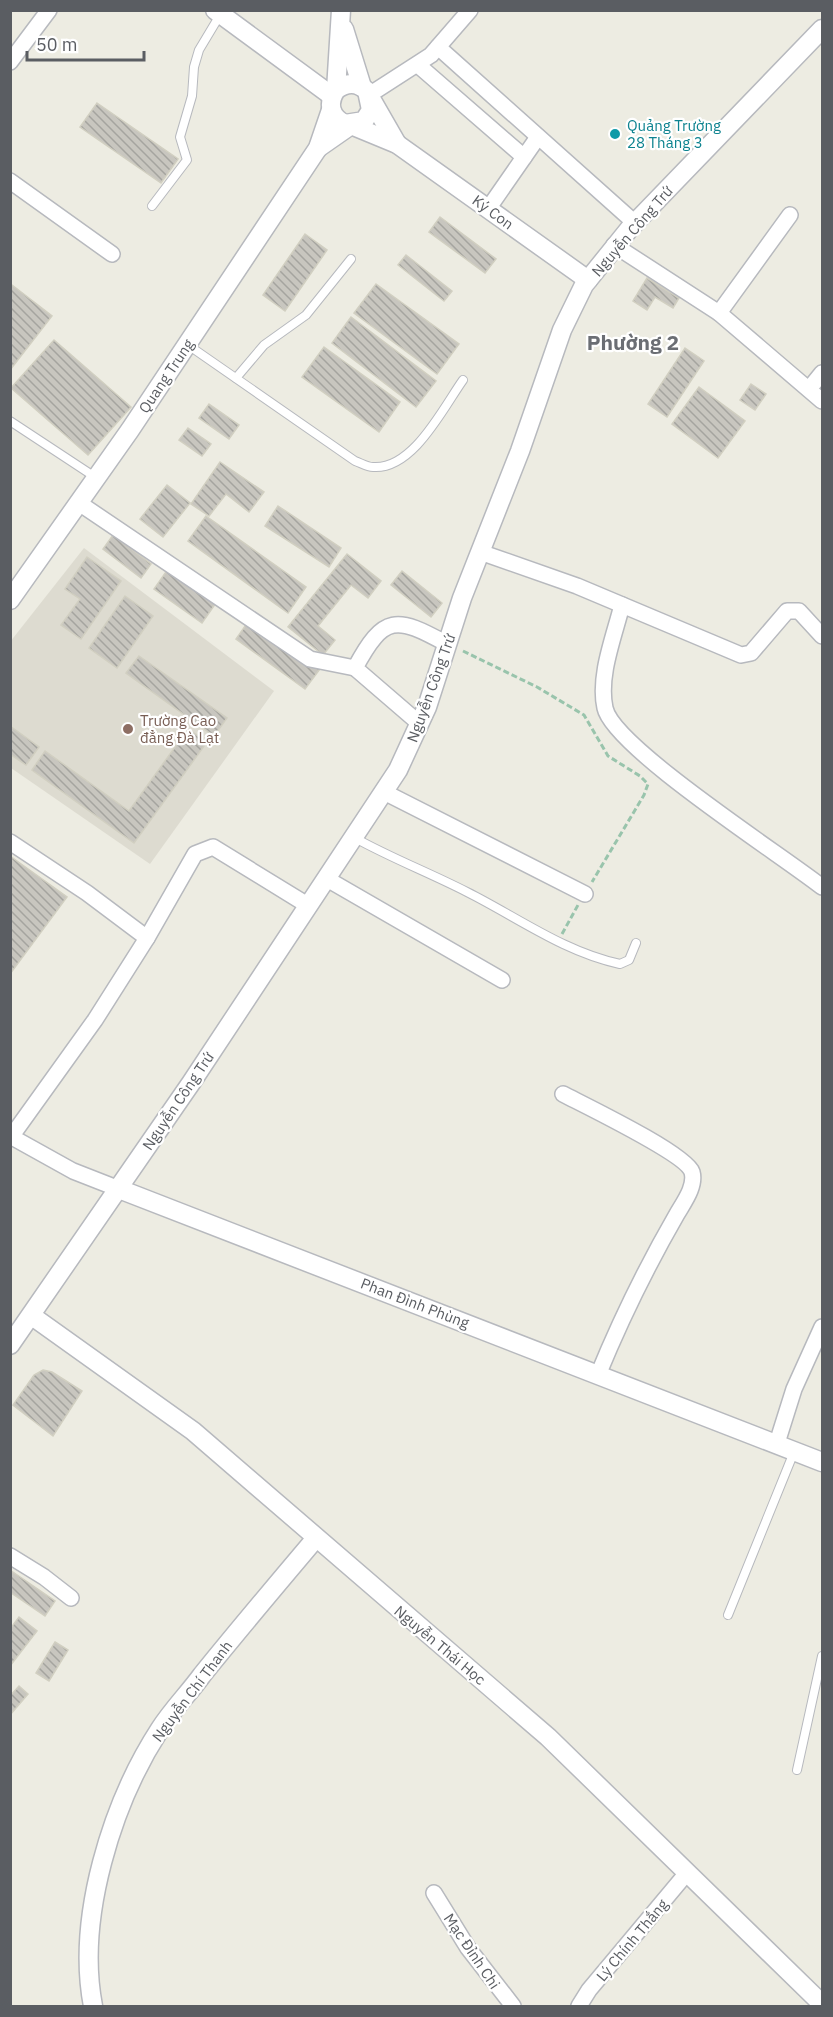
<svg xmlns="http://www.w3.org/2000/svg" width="833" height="2017" font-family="'IBM Plex Sans',sans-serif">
  <defs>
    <pattern id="building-back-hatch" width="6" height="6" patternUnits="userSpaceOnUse" patternTransform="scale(1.5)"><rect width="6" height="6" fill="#c8c6bf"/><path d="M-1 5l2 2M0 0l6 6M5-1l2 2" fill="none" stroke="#a5a49f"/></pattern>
  </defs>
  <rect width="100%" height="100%" fill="#edece2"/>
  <!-- education -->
  <path fill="#dddbd0" d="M 84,548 L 274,691 L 150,864 L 11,768 L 10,642 Z"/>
  <!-- building -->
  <g fill="url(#building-back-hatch)" stroke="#d1cfc1" stroke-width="1.5">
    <path d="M 97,103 L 178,159 L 161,183 L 80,127 Z"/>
    <path d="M 440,217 L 496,259 L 485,273 L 429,232 Z"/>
    <path d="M 305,234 L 327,250 L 285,311 L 263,295 Z"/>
    <path d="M 406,255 L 452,291 L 444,301 L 398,265 Z"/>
    <path d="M 647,278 L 679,298 L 673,308 L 655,297 L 647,310 L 633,301 Z"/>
    <path d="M 376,284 L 459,344 L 437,374 L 354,313 Z"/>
    <path d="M 12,285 L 52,316 L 10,370 L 10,287 Z"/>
    <path d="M 351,317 L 436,381 L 416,407 L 332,343 Z"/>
    <path d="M 54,340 L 131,407 L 88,455 L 11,388 Z"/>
    <path d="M 324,347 L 400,402 L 379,432 L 302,377 Z"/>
    <path d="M 685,348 L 704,361 L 667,417 L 648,404 Z"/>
    <path d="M 751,384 L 766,394 L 755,410 L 740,400 Z"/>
    <path d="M 699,387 L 745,421 L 718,458 L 672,424 Z"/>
    <path d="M 209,404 L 239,425 L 229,439 L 199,418 Z"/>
    <path d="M 188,428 L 211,444 L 202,456 L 179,440 Z"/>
    <path d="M 220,462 L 264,492 L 249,512 L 226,494 L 209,516 L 191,504 Z"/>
    <path d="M 167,485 L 190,503 L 163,537 L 140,519 Z"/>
    <path d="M 278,506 L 341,548 L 329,567 L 265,526 Z"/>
    <path d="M 206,516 L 306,587 L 288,613 L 188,541 Z"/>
    <path d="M 113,535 L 151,564 L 141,578 L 103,549 Z"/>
    <path d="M 347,554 L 381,581 L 368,598 L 351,585 L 318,626 L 335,640 L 323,655 L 288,627 Z"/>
    <path d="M 87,557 L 121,581 L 81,639 L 61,625 L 80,599 L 65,589 Z"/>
    <path d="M 168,569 L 216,603 L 202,623 L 154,589 Z"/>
    <path d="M 402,571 L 442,603 L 431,617 L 391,585 Z"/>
    <path d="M 125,596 L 153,616 L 117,668 L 89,648 Z"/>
    <path d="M 250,619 L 320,669 L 305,689 L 236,639 Z"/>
    <path d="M 139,656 L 227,718 L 214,736 L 126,673 Z"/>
    <path d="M 10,726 L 39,747 L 26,765 L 10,754 Z"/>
    <path d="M 188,729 L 207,742 L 134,843 L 32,770 L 45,751 L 129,811 Z"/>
    <path d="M 10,856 L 67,897 L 10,974 Z"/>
    <path d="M 43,1370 L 52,1372 L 82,1391 L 53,1436 L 13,1405 L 34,1375 Z"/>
    <path d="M 10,1570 L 55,1601 L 45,1616 L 10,1592 Z"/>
    <path d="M 19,1617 L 37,1631 L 10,1666 L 10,1629 Z"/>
    <path d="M 55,1642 L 68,1650 L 49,1681 L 36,1673 Z"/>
    <path d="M 19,1686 L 28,1694 L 10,1715 L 10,1696 Z"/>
  </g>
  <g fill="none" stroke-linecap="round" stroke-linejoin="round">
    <!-- service casing -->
    <g stroke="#b7b9be" stroke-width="10">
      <g id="service">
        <path d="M 152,206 L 187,160 L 180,137 L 192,96 L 194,67 L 199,50 L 220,15"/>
        <path d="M 188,345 L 355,461 C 361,463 367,467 373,467 C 413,470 443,408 463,380"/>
        <path d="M 236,378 L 264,345 L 306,315 L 351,259"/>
        <path d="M 10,421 L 95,477"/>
        <path d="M 355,838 C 391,858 430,873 467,892 C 517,917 564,952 620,964 L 629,960 L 636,943"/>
        <path d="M 728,1615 L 794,1452"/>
        <path d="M 797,1770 L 822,1656"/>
      </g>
    </g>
    <!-- minor casing -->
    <g stroke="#b7b9be" stroke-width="18">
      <g id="minor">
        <path d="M 438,47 L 635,223"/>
        <path d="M 10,62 L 49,10"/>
        <path d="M 418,65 L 524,157"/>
        <path d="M 369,95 L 431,55 L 470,10"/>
        <path d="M 10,181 L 112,254"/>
        <path d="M 488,209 L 538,137"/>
        <path d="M 614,245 L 719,313 L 822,401"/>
        <path d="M 719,313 L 790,215"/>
        <path d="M 809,389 L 822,373"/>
        <path d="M 79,503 L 310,659 L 355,668"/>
        <path d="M 480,552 L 577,586 L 741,655 L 751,653 L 787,611 L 799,611 L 822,636"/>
        <path d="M 622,605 C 614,637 598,676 605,708 C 613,747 783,856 822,887"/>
        <path d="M 420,724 L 355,668 C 384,614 396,616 447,644"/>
        <path d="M 384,792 L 585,894"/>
        <path d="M 10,842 L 87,893 L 147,938 L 95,1020 L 11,1137"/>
        <path d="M 327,879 L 502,980"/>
        <path d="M 147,938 L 195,854 L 213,847 L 309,906"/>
        <path d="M 563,1094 C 584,1105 686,1154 692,1172 C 696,1186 684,1202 677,1214 C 647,1266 621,1319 598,1375"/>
        <path d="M 10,1136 L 73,1171 L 119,1189"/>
        <path d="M 777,1443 L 794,1389 L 822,1327"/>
        <path d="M 10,1556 L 44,1577 L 71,1598"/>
        <path d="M 434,1893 L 468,1948 L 513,2006"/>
        <path d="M 579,2006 L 589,1990 L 686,1874"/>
      </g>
    </g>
    <!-- tertiary casing -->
    <g stroke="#b7b9be" stroke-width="21">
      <g id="tertiary">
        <path d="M 215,10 L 332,96"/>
        <path d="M 344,29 L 362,87"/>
        <path d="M 336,90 C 347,82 357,82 367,91 L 371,110 L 364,121 L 345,124 C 330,117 327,103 336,90 L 341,10"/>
        <path d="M 370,97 L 397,144"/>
        <path d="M 318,148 L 351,125 L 397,144 L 588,280"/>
        <path d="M 10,600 L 130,430 L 318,148 L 331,110"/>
        <path d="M 119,1189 L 822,1462"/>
        <path d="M 32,1316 L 193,1431 L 548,1737 L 822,2004"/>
        <path d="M 10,1345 L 191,1083 L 398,770 L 427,707 L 462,598 L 520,451 L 562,330 L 584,285 L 630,228 L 822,29"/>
        <path d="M 93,2006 C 76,1918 112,1803 160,1729 C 172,1710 189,1693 202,1675 C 239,1629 278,1583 316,1538"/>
      </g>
    </g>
    <!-- path -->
    <g stroke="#99c4ac" stroke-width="3" stroke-dasharray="6 3" stroke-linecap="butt">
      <path d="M 463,651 L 537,687 L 584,715 L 608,756 L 640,776 L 648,784 L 644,795 L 592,882"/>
      <path d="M 562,934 L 578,905"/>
    </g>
    <!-- service -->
    <use href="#service" stroke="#fff" stroke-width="8"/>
    <!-- minor -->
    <use href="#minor" stroke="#fff" stroke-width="15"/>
    <!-- tertiary -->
    <use href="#tertiary" stroke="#fff" stroke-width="18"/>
  </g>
  <!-- markers -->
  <circle fill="#0f9aa8" stroke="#fff" stroke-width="2" cx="615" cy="134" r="6"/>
  <circle fill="#8d6e63" stroke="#fff" stroke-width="2" cx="128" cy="729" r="6"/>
  <g text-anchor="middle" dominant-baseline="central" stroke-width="4.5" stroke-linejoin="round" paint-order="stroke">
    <!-- culture labels -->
    <g font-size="15" fill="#0d838f" stroke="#fff" text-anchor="start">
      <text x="627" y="125">Quảng Trường<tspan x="627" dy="17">28 Tháng 3</tspan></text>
    </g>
    <!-- street labels -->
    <g font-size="15" fill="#5a5d62" stroke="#fff">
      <text transform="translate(493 212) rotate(36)">Ký Con</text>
      <text transform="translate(632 231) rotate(-49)">Nguyễn Công Trứ</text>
      <text transform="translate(166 376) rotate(-56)">Quang Trung</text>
      <text transform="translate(431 688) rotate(-70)">Nguyễn Công Trứ</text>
      <text transform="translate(178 1101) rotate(-56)">Nguyễn Công Trứ</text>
      <text transform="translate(415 1303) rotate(21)">Phan Đình Phùng</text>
      <text transform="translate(440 1645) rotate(40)">Nguyễn Thái Học</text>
      <text transform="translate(192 1691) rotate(-53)">Nguyễn Chí Thanh</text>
      <text transform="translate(632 1940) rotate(-50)">Lý Chính Thắng</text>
      <text transform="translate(472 1951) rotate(56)">Mạc Đỉnh Chi</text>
    </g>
    <!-- education labels -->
    <g font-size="15" fill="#785e54" stroke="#fff" text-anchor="start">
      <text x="140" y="720">Trường Cao<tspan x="140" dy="17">đẳng Đà Lạt</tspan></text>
    </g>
    <!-- district labels -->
    <g font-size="21" font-weight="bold" fill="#6b6e74" stroke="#fff">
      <text x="633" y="342">Phường 2</text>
    </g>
  </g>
  <!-- border -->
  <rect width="833" height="2017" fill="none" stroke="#5a5d62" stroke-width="24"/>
  <!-- scale -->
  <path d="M27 51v9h117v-9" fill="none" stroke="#5a5d62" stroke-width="3"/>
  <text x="36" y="51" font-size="18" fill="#5a5d62" stroke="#ffffff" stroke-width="4.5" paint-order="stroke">50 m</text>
</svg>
